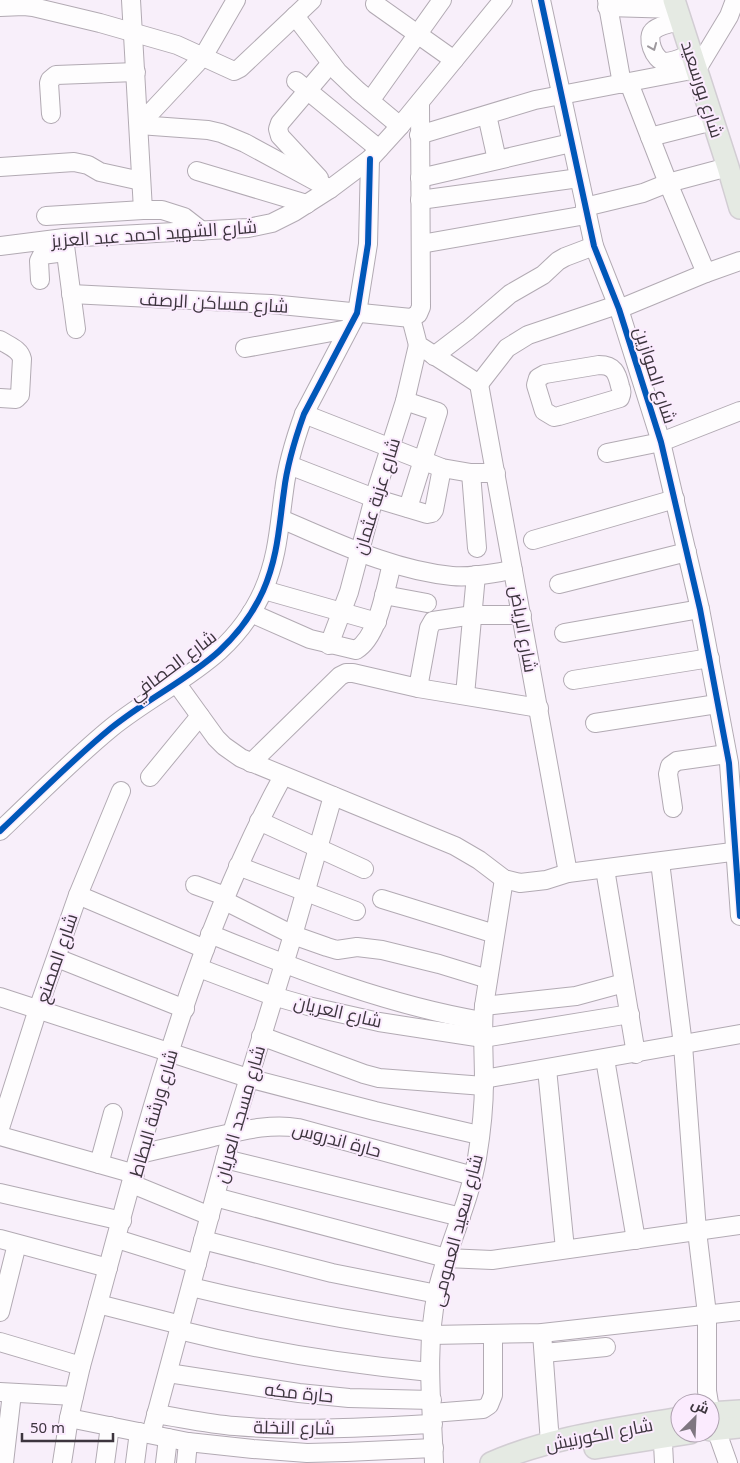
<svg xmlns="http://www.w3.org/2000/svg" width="740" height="1463" font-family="'Noto Sans',Cairo,sans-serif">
  <rect width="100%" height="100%" fill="#f8effa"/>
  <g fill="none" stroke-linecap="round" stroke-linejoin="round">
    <!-- minor casing -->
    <g stroke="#b2aab3" stroke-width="20">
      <g id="minor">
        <path d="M 131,0 L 143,210"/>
        <path d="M 541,0 L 594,246 L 619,309 L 661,442 L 700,609 L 729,763 L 740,916"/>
        <path d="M 607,0 L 622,84"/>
        <path d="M 375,4 L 454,60"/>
        <path d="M 0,7 L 24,6 L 33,7 L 100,23 L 177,45 L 234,71 L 240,68 L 312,0"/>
        <path d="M 607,7 L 677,9"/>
        <path d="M 295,16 L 338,72 L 358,91 L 400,126"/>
        <path d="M 680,21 C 672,23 660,25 654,30 C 645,36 654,61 665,62 C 673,62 684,57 692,54"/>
        <path d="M 296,81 L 379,149"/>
        <path d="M 629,83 L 668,183 L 706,273"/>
        <path d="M 370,101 L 442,0"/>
        <path d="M 51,114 L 49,83 L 50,80 L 56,75 L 136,72"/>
        <path d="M 487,115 L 497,160"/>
        <path d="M 139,125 L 208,130 L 221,133 L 245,143 L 330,189"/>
        <path d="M 139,125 L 197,63 L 207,50 L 236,0"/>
        <path d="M 419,135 L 535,100 L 697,69 L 729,16 L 735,0"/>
        <path d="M 650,137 L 713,121"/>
        <path d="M 0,167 L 74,162 L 88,165 L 100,172 L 141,181"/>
        <path d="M 197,171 L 307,204"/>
        <path d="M 319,178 L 280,136 L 278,129 L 280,123 L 331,63"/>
        <path d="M 420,178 L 571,143"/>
        <path d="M 420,200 L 579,178"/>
        <path d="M 585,207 L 643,193 L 668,183 L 728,167"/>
        <path d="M 46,216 L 143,210 L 162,210 L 184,217 L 202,231"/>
        <path d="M 64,238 L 76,329"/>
        <path d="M 421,244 L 586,215"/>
        <path d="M 0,246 L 64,238 L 248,228 L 272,223 L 294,212 L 330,189 L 370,159 L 400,126 L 503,0"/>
        <path d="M 40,280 L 39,261 L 42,255 L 65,252"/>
        <path d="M 71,294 L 271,304 L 411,318 L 418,314 L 421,307 L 420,102"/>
        <path d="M 619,309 L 706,273 L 740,261"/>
        <path d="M 411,318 L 418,345 L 479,384"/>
        <path d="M 0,340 C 9,346 20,349 22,359 L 20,395 L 16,399 L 0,398"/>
        <path d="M 245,348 L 348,329"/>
        <path d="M 434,356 L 468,330 L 510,294 L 543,275 L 558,261 L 565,257 L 594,246"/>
        <path d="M 599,365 C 614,365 617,373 620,386 C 622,391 622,393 620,398 L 559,416 L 554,417 L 544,411 L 536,385 L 538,378 L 545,374 Z"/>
        <path d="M 479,384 L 568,873"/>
        <path d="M 479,384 L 507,348 L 528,335 L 617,305"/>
        <path d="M 405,401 L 438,412 L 408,508"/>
        <path d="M 304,414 L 442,468 L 471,473 L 496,473"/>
        <path d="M 607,453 L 661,442 L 740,411"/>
        <path d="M 289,465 L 374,498 L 427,514 L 432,513 L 434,510 L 442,468"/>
        <path d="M 471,473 L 477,548"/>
        <path d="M 281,519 C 336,542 391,570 452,576 C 472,578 493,573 513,570"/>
        <path d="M 533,540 L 675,499"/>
        <path d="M 559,584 L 687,552"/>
        <path d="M 264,590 L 377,622"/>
        <path d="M 384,595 L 427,603"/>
        <path d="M 251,613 L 310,639 L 356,650 C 379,636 385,589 392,564"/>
        <path d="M 564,633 L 700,609"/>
        <path d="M 329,645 L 349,592 L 374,498 L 405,401 L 418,345"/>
        <path d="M 573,680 L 710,658"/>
        <path d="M 177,684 L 216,738 L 224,746 L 241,758 L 455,846 L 479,860 L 504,879 L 520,883 L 546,880 L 568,873 L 740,851"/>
        <path d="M 418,688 L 429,628 L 433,621 L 473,615 L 522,615"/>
        <path d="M 465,695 L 476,575"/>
        <path d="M 595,723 L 717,704"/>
        <path d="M 251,763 L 340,676 L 346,673 L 353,673 L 418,688 L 539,708"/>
        <path d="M 150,777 L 200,716"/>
        <path d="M 673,808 L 668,774 L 670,766 L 677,761 L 727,754"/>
        <path d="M 259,821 L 364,869"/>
        <path d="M 0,831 C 36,797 72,760 111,728 C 168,682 230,664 263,591 C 278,557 279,526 284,491 C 287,465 295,439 304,414 L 357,313 L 368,244 L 370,159"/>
        <path d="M 660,862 L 683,1045 L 697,1231 L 707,1314 L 707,1391 L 709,1403"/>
        <path d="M 238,866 L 356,911"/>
        <path d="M 605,869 L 636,1054"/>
        <path d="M 195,885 L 225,896"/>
        <path d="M 78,895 L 205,949"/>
        <path d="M 382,899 L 495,934"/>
        <path d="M 223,900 L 293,935 L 327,947 L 337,950 L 357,947 L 382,950 L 439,964 L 488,979"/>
        <path d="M 210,934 C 298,970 388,1005 482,1021"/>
        <path d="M 57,958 L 185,1009"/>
        <path d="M 199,968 L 273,996 L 308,1006 L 379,1022 L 483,1038 L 630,1014"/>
        <path d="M 0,997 L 248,1078 L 375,1111 L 479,1135"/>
        <path d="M 484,1006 L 576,996 L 624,983"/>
        <path d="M 261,1036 L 364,1074 L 379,1078 L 484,1086"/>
        <path d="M 605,1059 L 636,1240"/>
        <path d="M 547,1069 L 565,1249"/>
        <path d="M 484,1079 L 740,1034"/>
        <path d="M 0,1128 L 38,1009 L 78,895 L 121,791"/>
        <path d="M 0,1136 L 135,1174"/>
        <path d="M 140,1154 C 165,1148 189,1143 213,1137 C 241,1131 270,1123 298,1128 L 473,1176"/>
        <path d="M 225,1159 L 461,1217"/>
        <path d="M 99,1164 L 113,1113"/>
        <path d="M 132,1184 L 210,1216"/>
        <path d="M 0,1193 L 122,1221"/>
        <path d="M 215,1197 L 446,1258 L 492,1260 L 740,1225"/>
        <path d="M 0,1239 L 108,1268"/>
        <path d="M 117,1239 L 197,1264"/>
        <path d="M 203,1240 L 332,1273 L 437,1294"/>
        <path d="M 191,1287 C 270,1306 350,1321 431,1332"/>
        <path d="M 98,1304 L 181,1325"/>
        <path d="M 0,1312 L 17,1244"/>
        <path d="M 179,1330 C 262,1351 345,1364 430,1372"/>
        <path d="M 542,1333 L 550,1443"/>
        <path d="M 431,1335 L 542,1333 L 740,1311"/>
        <path d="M 0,1342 L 81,1366"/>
        <path d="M 544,1353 L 606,1347"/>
        <path d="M 168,1373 L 299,1393 L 349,1398 L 432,1400"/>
        <path d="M 0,1392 L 74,1396"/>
        <path d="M 432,1413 L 483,1409 L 489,1405 L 493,1395 L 493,1335"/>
        <path d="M 156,1414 C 182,1418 209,1424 235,1426 C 301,1432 367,1427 433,1424"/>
        <path d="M 69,1418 L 188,1442 L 253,1449 L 307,1453 L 346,1452 L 434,1448"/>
        <path d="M 712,1418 L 728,1463"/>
        <path d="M 662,1424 L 664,1463"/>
        <path d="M 151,1434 L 232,1133 L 293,935 L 333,796"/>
        <path d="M 4,1463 L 12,1393"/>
        <path d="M 62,1463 L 69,1418 L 81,1366 C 137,1166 183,959 283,776"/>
        <path d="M 105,1463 L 110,1426"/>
        <path d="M 135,1463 L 139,1432"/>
        <path d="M 165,1463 L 168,1438"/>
        <path d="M 186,1463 L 188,1442"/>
        <path d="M 434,1463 C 432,1407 425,1348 437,1292 C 447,1246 469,1205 477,1158 C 481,1134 484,1107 484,1082 C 484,1057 482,1032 484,1006 L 504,879"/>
      </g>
    </g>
    <!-- major casing -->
    <g stroke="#d2cdd3" stroke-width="24">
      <g id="major">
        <path d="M 674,0 L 728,167 L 740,208"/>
        <path d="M 710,1413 L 740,1411"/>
        <path d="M 710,1430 L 740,1427"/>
        <path d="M 595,1448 L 690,1433"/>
        <path d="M 491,1463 C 550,1437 617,1429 680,1418"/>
      </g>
    </g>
    <!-- minor -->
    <use href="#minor" stroke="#fefdfe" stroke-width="18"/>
    <!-- major -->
    <use href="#major" stroke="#e5eae3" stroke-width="21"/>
    <!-- cycleway casing -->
    <g stroke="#fbebfe" stroke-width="9">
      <g id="cycleway">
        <path d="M 541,0 L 594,246 L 619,309 L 661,442 L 700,609 L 729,763 L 740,916"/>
        <path d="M 0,831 C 36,797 72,760 111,728 C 168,682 230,664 263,591 C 278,557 279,526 284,491 C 287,465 295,439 304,414 L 357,313 L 368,244 L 370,159"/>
      </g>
    </g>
    <!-- cycleway -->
    <use href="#cycleway" stroke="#0057b8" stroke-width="6"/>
  </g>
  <!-- one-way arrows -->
  <defs><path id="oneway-chevron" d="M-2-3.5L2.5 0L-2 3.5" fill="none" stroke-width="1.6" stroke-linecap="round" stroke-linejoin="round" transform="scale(1.25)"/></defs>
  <use stroke="#9e999e" href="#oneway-chevron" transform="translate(653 47) rotate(68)"/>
  <g text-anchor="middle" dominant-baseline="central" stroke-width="4" stroke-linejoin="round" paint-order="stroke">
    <!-- street labels -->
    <g font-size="18" fill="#3d353e" stroke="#fbebfe">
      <text transform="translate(703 89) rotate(72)">شارع بورسعيد</text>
      <text transform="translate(154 233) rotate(-4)">شارع الشهيد احمد عبد العزيز</text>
      <text transform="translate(214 302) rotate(3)">شارع مساكن الرصف</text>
      <text transform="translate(656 375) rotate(72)">شارع الموازين</text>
      <text transform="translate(376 496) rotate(-73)">شارع عزبة عثمان</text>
      <text transform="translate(524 629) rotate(80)">شارع الرياض</text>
      <text transform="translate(172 665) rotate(-37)">شارع الحصافي</text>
      <text transform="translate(56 958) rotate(-71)">شارع المصنع</text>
      <text transform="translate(338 1011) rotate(13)">شارع العريان</text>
      <text transform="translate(153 1113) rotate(-74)">شارع ورشة البطاط</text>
      <text transform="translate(239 1114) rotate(-74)">شارع مسجد العريان</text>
      <text transform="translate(337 1139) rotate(15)">حارة اندروس</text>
      <text transform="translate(456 1230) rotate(-75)">شارع سعيد العمومى</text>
      <text transform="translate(299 1392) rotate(6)">حارة مكه</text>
      <text transform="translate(294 1427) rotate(1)">شارع النخلة</text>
      <text transform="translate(599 1434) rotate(-11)">شارع الكورنيش</text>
    </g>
  </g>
  <!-- north arrow -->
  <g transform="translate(695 1418) rotate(24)"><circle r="24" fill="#fbebfe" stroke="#afa2b1"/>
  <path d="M0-4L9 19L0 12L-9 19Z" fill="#7e7680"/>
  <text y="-8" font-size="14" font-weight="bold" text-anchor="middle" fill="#3d353e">ش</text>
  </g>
  <!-- scale -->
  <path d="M22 1433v8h91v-8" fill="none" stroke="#3d353e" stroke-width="2.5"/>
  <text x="30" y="1433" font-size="15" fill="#3d353e" stroke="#fbebfe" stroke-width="4" paint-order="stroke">50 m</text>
</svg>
